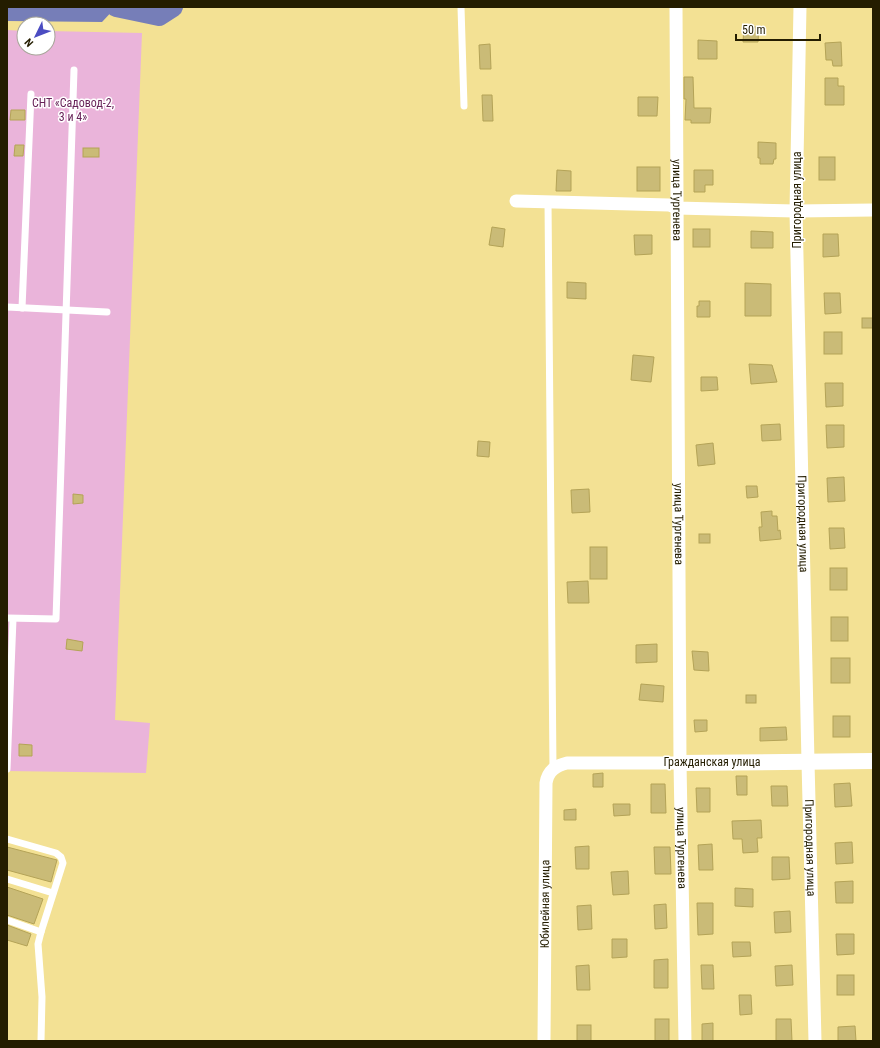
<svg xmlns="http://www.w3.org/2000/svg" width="880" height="1048" font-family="'Roboto Condensed',sans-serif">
  <rect width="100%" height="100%" fill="#f3e194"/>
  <!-- green -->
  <path fill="#eab4da" d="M 7,30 L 24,31 L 24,48 L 48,48 L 48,31 L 142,33 L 115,720 L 150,723 L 146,773 L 7,771 Z"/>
  <!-- water -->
  <path fill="#767eb8" d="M 7,7 L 116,7 L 102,22 L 7,21 Z"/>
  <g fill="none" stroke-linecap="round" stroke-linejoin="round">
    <!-- river -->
    <path stroke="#767eb8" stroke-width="20" d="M 116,7 L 159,16 L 173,7"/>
  </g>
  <!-- building -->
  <g fill="#cabb77" stroke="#b4a357">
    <path d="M 744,26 L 759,27 L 758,42 L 743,42 Z"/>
    <path d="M 698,40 L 717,41 L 717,59 L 698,59 Z"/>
    <path d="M 841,42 L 842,66 L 833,66 L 832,60 L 826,60 L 825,43 Z"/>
    <path d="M 490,44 L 491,69 L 480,69 L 479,45 Z"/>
    <path d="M 684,77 L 693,77 L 694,108 L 711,108 L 710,123 L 691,123 L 691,120 L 685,120 L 686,99 L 684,99 Z"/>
    <path d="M 825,78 L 838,78 L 838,86 L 844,86 L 844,105 L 825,105 Z"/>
    <path d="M 482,95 L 492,95 L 493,121 L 483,121 Z"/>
    <path d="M 638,97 L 658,97 L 657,116 L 638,116 Z"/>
    <path d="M 11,110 L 25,110 L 25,120 L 10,120 Z"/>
    <path d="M 758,142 L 776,143 L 776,159 L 774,159 L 773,164 L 760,164 L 760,158 L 758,158 Z"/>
    <path d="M 15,145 L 24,145 L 23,156 L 14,156 Z"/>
    <rect x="83" y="148" width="16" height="9"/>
    <rect x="819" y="157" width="16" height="23"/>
    <rect x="637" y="167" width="23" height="24"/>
    <path d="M 557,170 L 571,171 L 571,191 L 556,191 Z"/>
    <path d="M 694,170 L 713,170 L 713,185 L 705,185 L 705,192 L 694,192 Z"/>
    <path d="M 492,227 L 505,229 L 503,247 L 489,245 Z"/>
    <rect x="693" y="229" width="17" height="18"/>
    <path d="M 751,231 L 773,232 L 773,248 L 751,248 Z"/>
    <path d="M 823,234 L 838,234 L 839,256 L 823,257 Z"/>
    <path d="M 634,235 L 652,235 L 652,254 L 635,255 Z"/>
    <path d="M 567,282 L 586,283 L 586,299 L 567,298 Z"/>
    <path d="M 745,283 L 771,284 L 771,316 L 745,316 Z"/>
    <path d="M 824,293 L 840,293 L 841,313 L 825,314 Z"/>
    <path d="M 699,301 L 710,301 L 710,317 L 697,317 L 697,306 L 699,306 Z"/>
    <rect x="862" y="318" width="11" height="10"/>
    <rect x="824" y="332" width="18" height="22"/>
    <path d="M 633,355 L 654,357 L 651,382 L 631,380 Z"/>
    <path d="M 749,364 L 772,365 L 777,382 L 751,384 Z"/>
    <path d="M 701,377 L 717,377 L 718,390 L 701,391 Z"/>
    <path d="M 825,383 L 843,383 L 843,406 L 826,407 Z"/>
    <path d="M 780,424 L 781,440 L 762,441 L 761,425 Z"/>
    <path d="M 826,425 L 844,425 L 844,447 L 827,448 Z"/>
    <path d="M 478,441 L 490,442 L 489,457 L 477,456 Z"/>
    <path d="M 713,443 L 715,464 L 698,466 L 696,445 Z"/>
    <path d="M 844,477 L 845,501 L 828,502 L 827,478 Z"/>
    <path d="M 746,486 L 757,486 L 758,497 L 747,498 Z"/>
    <path d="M 589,489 L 590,512 L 572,513 L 571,490 Z"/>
    <path d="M 73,494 L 83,495 L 83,503 L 73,504 Z"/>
    <path d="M 772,511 L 772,516 L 777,516 L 778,531 L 780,530 L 781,539 L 760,541 L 759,527 L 762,527 L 761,512 Z"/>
    <path d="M 829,528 L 844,528 L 845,548 L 830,549 Z"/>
    <rect x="699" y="534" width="11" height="9"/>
    <rect x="590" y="547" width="17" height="32"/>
    <rect x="830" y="568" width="17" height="22"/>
    <path d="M 588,581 L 589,603 L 568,603 L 567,582 Z"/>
    <rect x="831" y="617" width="17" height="24"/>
    <path d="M 67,639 L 83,642 L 82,651 L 66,649 Z"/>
    <path d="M 657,644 L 657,662 L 636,663 L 636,645 Z"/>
    <path d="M 692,651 L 708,652 L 709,671 L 694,670 Z"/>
    <rect x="831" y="658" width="19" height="25"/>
    <path d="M 641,684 L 664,686 L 663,702 L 639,700 Z"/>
    <rect x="746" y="695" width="10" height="8"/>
    <rect x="833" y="716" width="17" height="21"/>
    <path d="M 694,720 L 707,720 L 707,731 L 695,732 Z"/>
    <path d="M 786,727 L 787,740 L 760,741 L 760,728 Z"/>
    <path d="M 19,744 L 32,745 L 32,756 L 19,756 Z"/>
    <path d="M 603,773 L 603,787 L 593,787 L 593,774 Z"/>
    <path d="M 736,776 L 747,776 L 747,795 L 737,795 Z"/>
    <path d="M 850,783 L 852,806 L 835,807 L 834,784 Z"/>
    <path d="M 651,784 L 665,784 L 666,813 L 651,813 Z"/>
    <path d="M 771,786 L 787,786 L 788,806 L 772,806 Z"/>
    <path d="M 696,788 L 710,788 L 710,812 L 697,812 Z"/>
    <path d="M 613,804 L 630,804 L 630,815 L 614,816 Z"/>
    <path d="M 576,809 L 576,820 L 564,820 L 564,810 Z"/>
    <path d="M 761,820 L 762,838 L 757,838 L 758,852 L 743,853 L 742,839 L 733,839 L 732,821 Z"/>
    <path d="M 852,842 L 853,863 L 836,864 L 835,843 Z"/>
    <path d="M 712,844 L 713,870 L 699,870 L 698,845 Z"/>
    <path d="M 589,846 L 589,869 L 576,869 L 575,847 Z"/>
    <path d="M 7,847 L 57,860 L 51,882 L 7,870 Z"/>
    <path d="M 654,847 L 670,847 L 671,874 L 655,874 Z"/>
    <path d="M 772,857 L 789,857 L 790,879 L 772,880 Z"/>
    <path d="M 628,871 L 629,894 L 613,895 L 611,872 Z"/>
    <path d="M 853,881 L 853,903 L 836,903 L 835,882 Z"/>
    <path d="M 7,887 L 43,899 L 34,924 L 7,915 Z"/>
    <path d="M 735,888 L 753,889 L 753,907 L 735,906 Z"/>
    <path d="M 697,903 L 713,903 L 713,934 L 698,935 Z"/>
    <path d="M 666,904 L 667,928 L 655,929 L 654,905 Z"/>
    <path d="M 591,905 L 592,929 L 578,930 L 577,906 Z"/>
    <path d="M 790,911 L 791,932 L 775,933 L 774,912 Z"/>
    <path d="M 7,925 L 31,934 L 27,946 L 7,940 Z"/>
    <path d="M 836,934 L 854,934 L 854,954 L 837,955 Z"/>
    <path d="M 612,939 L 627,939 L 627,957 L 612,958 Z"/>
    <path d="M 732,942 L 750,942 L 751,956 L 733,957 Z"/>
    <path d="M 668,959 L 668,988 L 654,988 L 654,960 Z"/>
    <path d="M 589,965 L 590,990 L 577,990 L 576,966 Z"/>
    <path d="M 701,965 L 713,965 L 714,989 L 702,989 Z"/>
    <path d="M 792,965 L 793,985 L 776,986 L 775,966 Z"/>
    <rect x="837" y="975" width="17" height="20"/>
    <path d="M 739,995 L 751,995 L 752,1014 L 740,1015 Z"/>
    <rect x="655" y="1019" width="14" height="22"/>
    <path d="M 776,1019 L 791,1019 L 792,1041 L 776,1041 Z"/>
    <path d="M 713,1023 L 713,1041 L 702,1041 L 702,1024 Z"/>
    <rect x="577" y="1025" width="14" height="16"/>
    <path d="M 855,1026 L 856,1041 L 838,1041 L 838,1027 Z"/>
  </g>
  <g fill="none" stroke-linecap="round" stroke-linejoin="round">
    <!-- service -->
    <g stroke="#fff" stroke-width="7">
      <path d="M 461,7 L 464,106"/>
      <path d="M 548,201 L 553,769"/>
      <path d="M 7,307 L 107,312"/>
      <path d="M 22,308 L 31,94"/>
      <path d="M 7,618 L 56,619 L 74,70"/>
      <path d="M 7,769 L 13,619"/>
      <path d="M 7,839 L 56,853 L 61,857 L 63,863 L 41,932"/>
      <path d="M 7,879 L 53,893"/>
      <path d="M 7,920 L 41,932 L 38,944 L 42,997 L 41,1041"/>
    </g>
    <!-- minor -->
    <g stroke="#fff" stroke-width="13">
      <path id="s1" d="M 676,7 L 680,763 L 685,1041"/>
      <path id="s2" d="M 800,7 L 796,211 L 808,762 L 815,1041"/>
      <path d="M 516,201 L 669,205 L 677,208 L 796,211 L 873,210"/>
      <path id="s3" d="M 544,1041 L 546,783 C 548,771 555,766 567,763 L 680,763"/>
    </g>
    <!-- tertiary -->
    <path stroke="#fff" stroke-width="16" d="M 680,763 L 873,761"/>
  </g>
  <g text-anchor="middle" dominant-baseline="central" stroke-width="3" stroke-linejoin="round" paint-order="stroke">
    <!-- park labels -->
    <g font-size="12" fill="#682359" stroke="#fff">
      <text x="73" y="103">СНТ «Садовод-2,<tspan x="73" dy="14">3 и 4»</tspan></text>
    </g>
    <!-- street labels -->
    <g font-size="12" fill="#241d00" stroke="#fff">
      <text stroke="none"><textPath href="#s1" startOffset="193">улица Тургенева</textPath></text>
      <text transform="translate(797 200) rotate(-90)">Пригородная улица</text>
      <text stroke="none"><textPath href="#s1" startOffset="517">улица Тургенева</textPath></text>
      <text stroke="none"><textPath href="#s2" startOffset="517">Пригородная улица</textPath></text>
      <text x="712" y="762">Гражданская улица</text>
      <text stroke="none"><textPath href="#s1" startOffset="841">улица Тургенева</textPath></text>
      <text stroke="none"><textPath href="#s2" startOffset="841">Пригородная улица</textPath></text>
      <text stroke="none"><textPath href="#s3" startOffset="137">Юбилейная улица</textPath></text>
    </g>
  </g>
  <!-- border -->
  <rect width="880" height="1048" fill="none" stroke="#241d00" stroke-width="16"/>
  <!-- north arrow -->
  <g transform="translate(36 36) rotate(227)"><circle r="19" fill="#ffffff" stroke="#a7a599"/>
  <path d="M0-3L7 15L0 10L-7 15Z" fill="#4b4cc2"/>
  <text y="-6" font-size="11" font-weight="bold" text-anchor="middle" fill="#241d00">N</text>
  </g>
  <!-- scale -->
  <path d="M736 34v6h84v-6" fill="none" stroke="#241d00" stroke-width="2"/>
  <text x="742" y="34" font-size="12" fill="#241d00" stroke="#ffffff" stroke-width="3" paint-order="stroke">50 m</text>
</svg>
